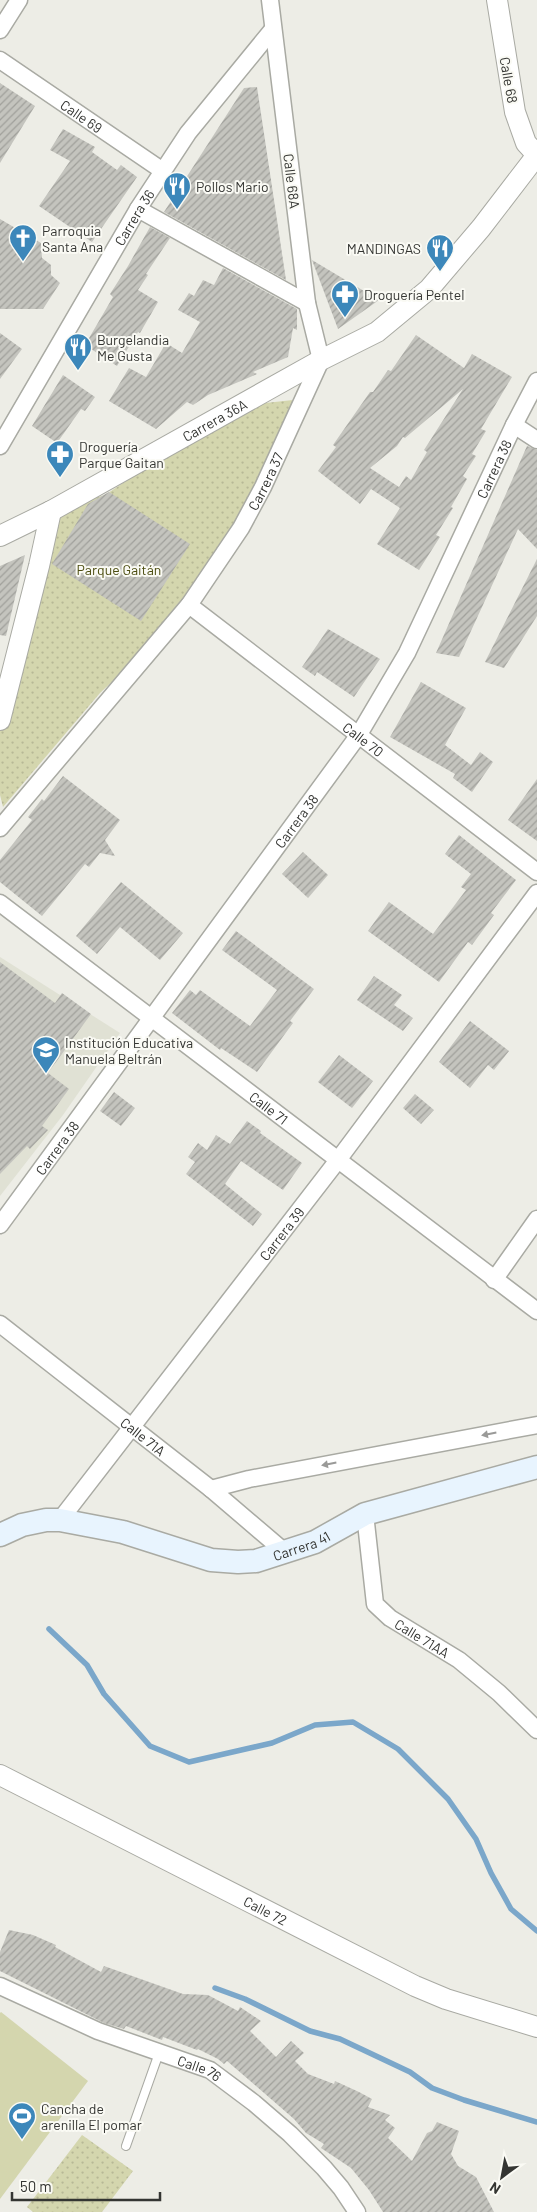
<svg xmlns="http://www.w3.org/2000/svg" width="537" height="2212" font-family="Barlow,sans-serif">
  <defs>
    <pattern id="park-dots" width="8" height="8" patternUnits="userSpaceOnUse" patternTransform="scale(1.25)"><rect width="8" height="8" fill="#d4d6ae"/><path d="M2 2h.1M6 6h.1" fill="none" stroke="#b7b896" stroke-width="1.8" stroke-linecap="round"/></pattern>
    <pattern id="building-hatch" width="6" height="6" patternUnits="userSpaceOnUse" patternTransform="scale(1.25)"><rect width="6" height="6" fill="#c4c4be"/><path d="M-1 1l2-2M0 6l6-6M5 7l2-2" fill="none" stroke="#a0a09b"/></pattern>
  </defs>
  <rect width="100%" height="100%" fill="#edede6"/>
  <!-- built -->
  <path fill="#e0e1d4" d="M 0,957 L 120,1033 L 63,1115 L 0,1196 Z"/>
  <!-- green -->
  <path fill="#d4d6ae" d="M 1,2012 L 88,2081 L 0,2199 L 0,2013 Z"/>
  <!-- park -->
  <g fill="url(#park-dots)">
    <path d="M 293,400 L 263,487 L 170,627 L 100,693 L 3,807 L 0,795 L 0,720 L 51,511 L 105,495 L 239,406 Z"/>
    <path d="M 82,2135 L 133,2171 L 102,2212 L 33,2212 L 27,2207 Z"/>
  </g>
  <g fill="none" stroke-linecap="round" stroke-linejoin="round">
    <!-- stream -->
    <g stroke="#7ba7ca" stroke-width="5.5">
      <path d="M 49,1629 L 87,1665 L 104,1694 L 150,1746 L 189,1762 L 272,1743 L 315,1725 L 353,1722 L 398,1749 L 448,1799 L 476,1839 L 491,1873 L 511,1909 L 537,1931"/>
      <path d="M 215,1988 L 245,1999 L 310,2031 L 340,2039 L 410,2072 L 432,2088 L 464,2100 L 537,2122"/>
    </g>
  </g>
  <!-- building -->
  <g fill="url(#building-hatch)" fill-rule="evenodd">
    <path d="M 0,83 L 35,106 L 0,163 Z"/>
    <path d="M 257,87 L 286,280 L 164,212 L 244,88 Z"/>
    <path d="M 63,129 L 95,147 L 92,152 L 117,170 L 121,165 L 137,177 L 92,242 L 39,206 L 70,161 L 50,150 Z"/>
    <path d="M 0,219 L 41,243 L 42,258 L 51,265 L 51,275 L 60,283 L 43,309 L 0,309 Z"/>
    <path d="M 150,227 L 170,238 L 146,274 L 148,275 L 138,290 L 158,302 L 140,333 L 138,332 L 117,366 L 85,345 L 113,297 L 110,294 L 128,266 Z"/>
    <path d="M 312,260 L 379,300 L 338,329 Z"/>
    <path d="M 223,268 L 297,309 L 297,330 L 293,328 L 288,357 L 253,372 L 257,374 L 208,395 L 193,405 L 187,402 L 156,429 L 109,401 L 129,368 L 146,377 L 166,343 L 182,353 L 200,322 L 178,310 L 189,293 L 194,296 L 203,280 L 214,285 Z"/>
    <path d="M 0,333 L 22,349 L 0,379 Z"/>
    <path d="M 416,335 L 464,368 L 472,354 L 512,377 L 481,429 L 486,431 L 472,454 L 476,456 L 463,476 L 467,479 L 451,507 L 453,508 L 436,535 L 440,537 L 419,570 L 377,544 L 400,508 L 371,489 L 360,504 L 318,471 L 336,447 L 333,445 L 370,392 L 373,392 L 388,370 L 391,371 ZM 463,389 L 424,450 L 427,452 L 411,480 L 406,476 L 399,487 L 370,468 L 397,446 L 403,437 L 405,438 Z"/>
    <path d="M 63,375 L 95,397 L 85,411 L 81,409 L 57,443 L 32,426 Z"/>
    <path d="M 527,446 L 537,450 L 537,549 L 518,529 L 459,657 L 436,653 Z"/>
    <path d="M 109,492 L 190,544 L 141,621 L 52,564 L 88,504 Z"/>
    <path d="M 25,555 L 6,636 L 0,635 L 0,566 Z"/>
    <path d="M 537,559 L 537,616 L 504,668 L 485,662 Z"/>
    <path d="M 328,629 L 380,659 L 354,697 L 317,672 L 315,676 L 302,667 Z"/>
    <path d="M 421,682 L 466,708 L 445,745 L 471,765 L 480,752 L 493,762 L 472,792 L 453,778 L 455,774 L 390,737 Z"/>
    <path d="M 63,776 L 120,820 L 105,840 L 115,856 L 100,853 L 89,867 L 85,864 L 42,916 L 0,882 L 0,860 L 32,820 L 28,817 L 42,799 L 44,801 Z"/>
    <path d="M 537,779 L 537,841 L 508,820 Z"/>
    <path d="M 459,835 L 516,880 L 491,913 L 494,915 L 472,945 L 468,942 L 439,982 L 368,931 L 389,902 L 433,934 L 466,890 L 461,887 L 471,874 L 445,854 Z"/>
    <path d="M 303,852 L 328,875 L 308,898 L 282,874 Z"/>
    <path d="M 121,882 L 183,933 L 160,960 L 120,927 L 97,954 L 76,936 Z"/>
    <path d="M 236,931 L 314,989 L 290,1021 L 293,1023 L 257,1072 L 221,1048 L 220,1050 L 172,1013 L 190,990 L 196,995 L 200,990 L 250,1026 L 277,990 L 222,950 Z"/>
    <path d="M 0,962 L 55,1003 L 62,993 L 91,1014 L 48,1073 L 69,1089 L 42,1126 L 48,1130 L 30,1149 L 27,1146 L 0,1174 Z"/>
    <path d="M 374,976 L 402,995 L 394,1005 L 413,1018 L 403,1031 L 357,1000 Z"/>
    <path d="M 470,1021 L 509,1051 L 494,1070 L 488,1065 L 470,1088 L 439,1062 Z"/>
    <path d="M 339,1055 L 373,1081 L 352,1108 L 318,1082 Z"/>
    <path d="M 114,1092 L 135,1108 L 121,1126 L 100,1111 Z"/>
    <path d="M 415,1094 L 434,1110 L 421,1124 L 403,1108 Z"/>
    <path d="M 247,1121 L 261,1131 L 260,1133 L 302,1163 L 283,1190 L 241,1161 L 225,1184 L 262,1214 L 253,1226 L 186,1174 L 195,1162 L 188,1157 L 198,1143 L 207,1150 L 216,1135 L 230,1144 Z"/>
    <path d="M 9,1930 L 33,1935 L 56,1945 L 55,1947 L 101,1972 L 104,1966 L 183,1994 L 208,1995 L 238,2011 L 240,2007 L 261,2021 L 250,2031 L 276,2057 L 291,2041 L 304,2053 L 295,2061 L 308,2074 L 334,2084 L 335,2081 L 359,2092 L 372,2099 L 368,2107 L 390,2115 L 385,2120 L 395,2128 L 388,2138 L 412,2161 L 427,2133 L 432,2131 L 437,2122 L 459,2131 L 451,2154 L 458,2166 L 476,2177 L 494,2212 L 383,2212 L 369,2190 L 351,2168 L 321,2148 L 324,2144 L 306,2133 L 294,2119 L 227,2061 L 224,2064 L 218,2059 L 198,2049 L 197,2050 L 163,2037 L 162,2040 L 126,2026 L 124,2029 L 104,2023 L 0,1971 L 0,1952 Z"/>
  </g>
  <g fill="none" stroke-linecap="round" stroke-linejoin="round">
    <!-- service casing -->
    <g stroke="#a9aaa3" stroke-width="10">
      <path id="service" d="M 126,2146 L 159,2053"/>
    </g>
    <!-- minor casing -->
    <g stroke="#a9aaa3" stroke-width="19">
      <g id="minor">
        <path d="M 0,30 L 19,0"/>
        <path id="s1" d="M 0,60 L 163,171"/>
        <path d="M 138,209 L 307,303"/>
        <path d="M 514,425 L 537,440"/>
        <path id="s2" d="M 0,446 L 138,209 L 188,133 L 273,29"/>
        <path id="s3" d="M 189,605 L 537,872"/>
        <path id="s4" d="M 0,828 L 189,605 L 241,528 L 263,487 L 321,360 L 307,303 L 270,0"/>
        <path id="s5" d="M 0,903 L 537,1311"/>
        <path id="s6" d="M 0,1225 L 358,736 L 407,653 L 514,425 L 537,381"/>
        <path d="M 494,1280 L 537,1219"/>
        <path id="s7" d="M 0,1324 L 211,1489 L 286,1553"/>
        <path d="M 211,1489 L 249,1479 L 537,1425"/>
        <path id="s8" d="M 365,1514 L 375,1604 L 390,1618 L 459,1660 L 499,1693 L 537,1730"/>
        <path id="s9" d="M 60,1520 L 338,1160 L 537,893"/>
        <path id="s10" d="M 0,1986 L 98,2031 L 210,2070 L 254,2103 L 290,2134 L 324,2168 L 341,2188 L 357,2212"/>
      </g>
    </g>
    <!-- tertiary casing -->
    <g stroke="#a9aaa3" stroke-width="22">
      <g id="tertiary">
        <path id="s11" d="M 0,536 L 51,511 L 321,360 L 377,332 L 429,289 L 481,228 L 537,155 L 526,143 L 515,112 L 497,0"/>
        <path d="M 0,720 L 39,566 L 51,511"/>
        <path id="s12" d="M 0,1775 L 415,1986 L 446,1999 L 537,2027"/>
      </g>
    </g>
    <!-- secondary casing -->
    <g stroke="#a9aaa3" stroke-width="25">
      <g id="secondary">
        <path id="s13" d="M 0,1535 L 22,1525 L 46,1520 L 60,1520 L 123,1532 L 211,1560 L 238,1562 L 256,1561 L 315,1542 L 365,1514 L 537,1467"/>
      </g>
    </g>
    <!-- service -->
    <use href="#service" stroke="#fff" stroke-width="8"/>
    <!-- minor -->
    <use href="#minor" stroke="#fff" stroke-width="16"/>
    <!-- tertiary -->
    <use href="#tertiary" stroke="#fff" stroke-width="20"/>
    <!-- secondary -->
    <use href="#secondary" stroke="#e8f4fe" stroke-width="22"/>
  </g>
  <!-- one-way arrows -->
  <defs><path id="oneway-solid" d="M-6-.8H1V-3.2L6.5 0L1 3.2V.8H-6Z" transform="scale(1.25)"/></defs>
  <g fill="#9a9a98">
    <use href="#oneway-solid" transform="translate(489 1434) rotate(169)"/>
    <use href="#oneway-solid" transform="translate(329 1464) rotate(169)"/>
  </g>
  <!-- icons -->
  <defs>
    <g id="restaurant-pin" transform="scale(1.4375)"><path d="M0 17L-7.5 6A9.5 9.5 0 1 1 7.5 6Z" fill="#3c87ba" stroke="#fafaf4"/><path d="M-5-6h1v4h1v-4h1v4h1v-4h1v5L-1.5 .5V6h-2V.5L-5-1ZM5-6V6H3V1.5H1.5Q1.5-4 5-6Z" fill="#fff"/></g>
    <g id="church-pin" transform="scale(1.4375)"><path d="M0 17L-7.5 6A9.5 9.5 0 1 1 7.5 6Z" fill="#3c87ba" stroke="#fafaf4"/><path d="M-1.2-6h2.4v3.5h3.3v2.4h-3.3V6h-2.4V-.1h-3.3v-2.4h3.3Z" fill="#fff"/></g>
    <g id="pharmacy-pin" transform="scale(1.4375)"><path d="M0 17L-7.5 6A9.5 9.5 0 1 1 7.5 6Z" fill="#3c87ba" stroke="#fafaf4"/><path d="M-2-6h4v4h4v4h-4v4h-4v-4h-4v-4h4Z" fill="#fff"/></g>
    <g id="school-pin" transform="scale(1.4375)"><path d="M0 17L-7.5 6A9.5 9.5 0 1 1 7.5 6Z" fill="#3c87ba" stroke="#fafaf4"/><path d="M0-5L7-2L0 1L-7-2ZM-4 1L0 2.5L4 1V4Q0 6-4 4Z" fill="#fff"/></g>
    <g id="stadium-pin" transform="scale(1.4375)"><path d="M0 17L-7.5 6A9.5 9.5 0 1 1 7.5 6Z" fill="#3c87ba" stroke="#fafaf4"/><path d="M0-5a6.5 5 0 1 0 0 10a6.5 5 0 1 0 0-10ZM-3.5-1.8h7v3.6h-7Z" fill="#fff"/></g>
  </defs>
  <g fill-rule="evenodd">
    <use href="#restaurant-pin" x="177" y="186"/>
    <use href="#church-pin" x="23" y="238"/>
    <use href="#restaurant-pin" x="440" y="248"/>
    <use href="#pharmacy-pin" x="345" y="294"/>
    <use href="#restaurant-pin" x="78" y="347"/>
    <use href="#pharmacy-pin" x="60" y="454"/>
    <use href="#school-pin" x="46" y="1050"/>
    <use href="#stadium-pin" x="22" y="2116"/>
  </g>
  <g text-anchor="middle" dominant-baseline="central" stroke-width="4" stroke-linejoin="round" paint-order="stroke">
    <!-- street labels -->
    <g font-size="14" fill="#343532" stroke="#fafaf4">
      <text transform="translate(509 80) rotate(80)">Calle 68</text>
      <text stroke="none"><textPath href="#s1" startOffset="99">Calle 69</textPath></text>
      <text transform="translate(292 181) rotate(83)">Calle 68A</text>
      <text stroke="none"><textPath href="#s2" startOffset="265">Carrera 36</textPath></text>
      <text stroke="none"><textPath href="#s11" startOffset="244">Carrera 36A</textPath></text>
      <text stroke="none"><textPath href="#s6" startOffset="906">Carrera 38</textPath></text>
      <text stroke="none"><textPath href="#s4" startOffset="438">Carrera 37</textPath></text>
      <text stroke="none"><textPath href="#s3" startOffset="220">Calle 70</textPath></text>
      <text stroke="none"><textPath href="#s6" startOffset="501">Carrera 38</textPath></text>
      <text stroke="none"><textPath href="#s5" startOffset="338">Calle 71</textPath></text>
      <text stroke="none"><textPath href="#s6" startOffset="96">Carrera 38</textPath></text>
      <text stroke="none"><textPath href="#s9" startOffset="362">Carrera 39</textPath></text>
      <text stroke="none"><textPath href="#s7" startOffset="182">Calle 71A</textPath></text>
      <text stroke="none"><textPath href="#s13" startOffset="312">Carrera 41</textPath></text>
      <text stroke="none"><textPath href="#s8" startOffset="149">Calle 71AA</textPath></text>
      <text stroke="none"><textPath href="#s12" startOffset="298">Calle 72</textPath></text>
      <text stroke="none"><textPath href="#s10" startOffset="216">Calle 76</textPath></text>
    </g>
    <!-- poi labels -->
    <g font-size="14" fill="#343532" stroke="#fafaf4" text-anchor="start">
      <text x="196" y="186">Pollos Mario</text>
      <text x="42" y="230">Parroquia<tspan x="42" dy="16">Santa Ana</tspan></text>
      <text x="421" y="248" text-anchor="end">MANDINGAS</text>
      <text x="364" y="294">Droguería Pentel</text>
      <text x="97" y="339">Burgelandia<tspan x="97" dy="16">Me Gusta</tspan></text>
      <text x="79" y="446">Droguería<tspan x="79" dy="16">Parque Gaitan</tspan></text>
      <text x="65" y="1042">Institución Educativa<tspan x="65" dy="16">Manuela Beltrán</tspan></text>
      <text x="41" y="2108">Cancha de<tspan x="41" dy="16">arenilla El pomar</tspan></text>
    </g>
    <!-- park labels -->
    <g font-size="14" fill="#4b4c0f" stroke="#fafaf4">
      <text x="119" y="569">Parque Gaitán</text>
    </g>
  </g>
  <!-- north arrow -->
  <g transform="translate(502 2177) rotate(212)" stroke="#fafaf4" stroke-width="4" paint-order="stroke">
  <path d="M0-4L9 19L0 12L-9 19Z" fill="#343532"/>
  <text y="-8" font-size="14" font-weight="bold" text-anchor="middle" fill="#343532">N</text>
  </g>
  <!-- scale -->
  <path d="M12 2192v8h148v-8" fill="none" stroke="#343532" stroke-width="2.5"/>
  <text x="20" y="2192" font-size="15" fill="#343532" stroke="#fafaf4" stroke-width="4" paint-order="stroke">50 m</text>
</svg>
